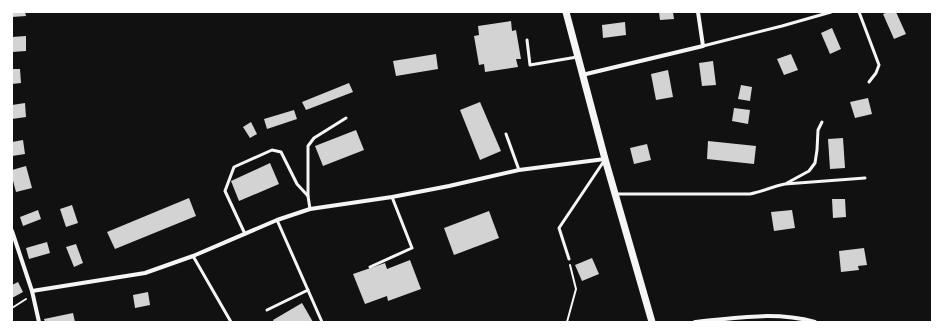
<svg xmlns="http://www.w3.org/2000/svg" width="944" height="334" font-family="'Fira Sans Condensed',sans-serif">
  <rect width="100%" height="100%" fill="#111"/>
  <!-- building -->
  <g fill="#d3d3d3">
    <path d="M 12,12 L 25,12 L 26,16 L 12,17 Z"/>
    <path d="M 659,12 L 673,12 L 674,19 L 660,20 Z"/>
    <path d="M 888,12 L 896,12 L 906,34 L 894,39 L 883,14 Z"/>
    <path d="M 511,21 L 512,31 L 516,30 L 521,59 L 516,59 L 518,67 L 485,72 L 484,64 L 479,65 L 474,36 L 479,35 L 478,26 Z"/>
    <path d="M 625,22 L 626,35 L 603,38 L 602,25 Z"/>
    <path d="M 832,28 L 841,49 L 830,54 L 821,33 Z"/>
    <path d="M 26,36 L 26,51 L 12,52 L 12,37 Z"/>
    <path d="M 436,54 L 438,69 L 396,76 L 393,61 Z"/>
    <path d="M 791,54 L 798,70 L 784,75 L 777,59 Z"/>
    <path d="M 713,61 L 716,85 L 702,86 L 699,63 Z"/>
    <path d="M 12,69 L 20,69 L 21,83 L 12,84 Z"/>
    <path d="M 668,70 L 673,97 L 656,100 L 651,74 Z"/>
    <path d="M 349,83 L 353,92 L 306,110 L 302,102 Z"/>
    <path d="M 741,85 L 752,87 L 750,101 L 738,99 Z"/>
    <path d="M 868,98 L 872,114 L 855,118 L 850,102 Z"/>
    <path d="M 480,102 L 501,151 L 480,160 L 460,110 Z"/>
    <path d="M 25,103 L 26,117 L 12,119 L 12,105 Z"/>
    <path d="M 734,108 L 750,110 L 748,124 L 732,121 Z"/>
    <path d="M 294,110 L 297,119 L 267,129 L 264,119 Z"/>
    <path d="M 251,122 L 257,134 L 250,138 L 243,127 Z"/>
    <path d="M 356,130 L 364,150 L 323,166 L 315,146 Z"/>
    <path d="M 843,138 L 845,168 L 830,169 L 828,139 Z"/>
    <path d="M 23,140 L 25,154 L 12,156 L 12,142 Z"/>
    <path d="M 708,141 L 756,146 L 754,164 L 707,159 Z"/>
    <path d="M 647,144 L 651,160 L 634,164 L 630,148 Z"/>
    <path d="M 270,163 L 279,184 L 239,201 L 231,181 Z"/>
    <path d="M 26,166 L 32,188 L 16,192 L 12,177 L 12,170 Z"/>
    <path d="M 189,198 L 196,216 L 115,249 L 107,232 Z"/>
    <path d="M 832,199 L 845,199 L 846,217 L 833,218 Z"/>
    <path d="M 72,205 L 78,223 L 66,227 L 60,209 Z"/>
    <path d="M 38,210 L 41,219 L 23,226 L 20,217 Z"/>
    <path d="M 792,210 L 795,228 L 774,231 L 771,212 Z"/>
    <path d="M 489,211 L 499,238 L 454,255 L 444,228 Z"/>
    <path d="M 47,242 L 50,253 L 29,259 L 26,248 Z"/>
    <path d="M 76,244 L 83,263 L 74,267 L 66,247 Z"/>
    <path d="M 864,248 L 867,265 L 858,266 L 859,270 L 841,272 L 839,251 Z"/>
    <path d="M 592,258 L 599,274 L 582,281 L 575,265 Z"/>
    <path d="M 410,260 L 421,289 L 388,301 L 387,296 L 365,304 L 353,274 L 385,263 L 387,269 Z"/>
    <path d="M 18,282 L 23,292 L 12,298 L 12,285 Z"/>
    <path d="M 148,292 L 150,305 L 135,308 L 133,295 Z"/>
    <path d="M 302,303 L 313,322 L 274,322 L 273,320 Z"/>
    <path d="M 73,313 L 75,322 L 45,322 L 44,319 Z"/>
  </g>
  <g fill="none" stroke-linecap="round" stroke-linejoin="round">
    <!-- path -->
    <g stroke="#f5f5f5" stroke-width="2">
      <path d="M 12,308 L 26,299"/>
      <path d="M 567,322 L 576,289 L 570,265"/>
    </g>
    <!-- service -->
    <g stroke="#f5f5f5" stroke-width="3">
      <path d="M 859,12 L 879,65 L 876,73 L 869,82"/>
      <path d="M 527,40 L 530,65 L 577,57"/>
      <path d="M 703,46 L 782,26 L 831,12"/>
      <path d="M 506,134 L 519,170"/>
      <path d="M 787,183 L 809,171 L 815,163 L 817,150 L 818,130 L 822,122"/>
      <path d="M 616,194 L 750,194 C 762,192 773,186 785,184 L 865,178"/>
      <path d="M 308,196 L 308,146 L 314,138 L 346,118"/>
      <path d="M 277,220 L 322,322"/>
      <path d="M 245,234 L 225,191 L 234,167 L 272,150 L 281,152 L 297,184 L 308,196 L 310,209"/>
      <path d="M 193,256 L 231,322"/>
      <path d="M 569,259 L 559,228 L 604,161"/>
      <path d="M 370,267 L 412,248 L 392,197"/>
      <path d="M 267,310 L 308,290"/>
    </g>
    <!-- minor -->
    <g stroke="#f5f5f5" stroke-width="4">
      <path d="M 582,75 L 703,46 L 698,12"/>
      <path d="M 12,231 L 32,291 L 145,273 L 193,256 L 277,220 L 310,209 L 392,197 L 449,186 L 519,170 L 605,159"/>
      <path d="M 32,291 L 39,322"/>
      <path d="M 695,322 C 734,318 775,311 815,322"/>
    </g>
    <!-- tertiary -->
    <path stroke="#f5f5f5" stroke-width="7" d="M 566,12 L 605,159 L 652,322"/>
  </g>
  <!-- border -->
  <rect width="944" height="334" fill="none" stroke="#ffffff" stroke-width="26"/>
</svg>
